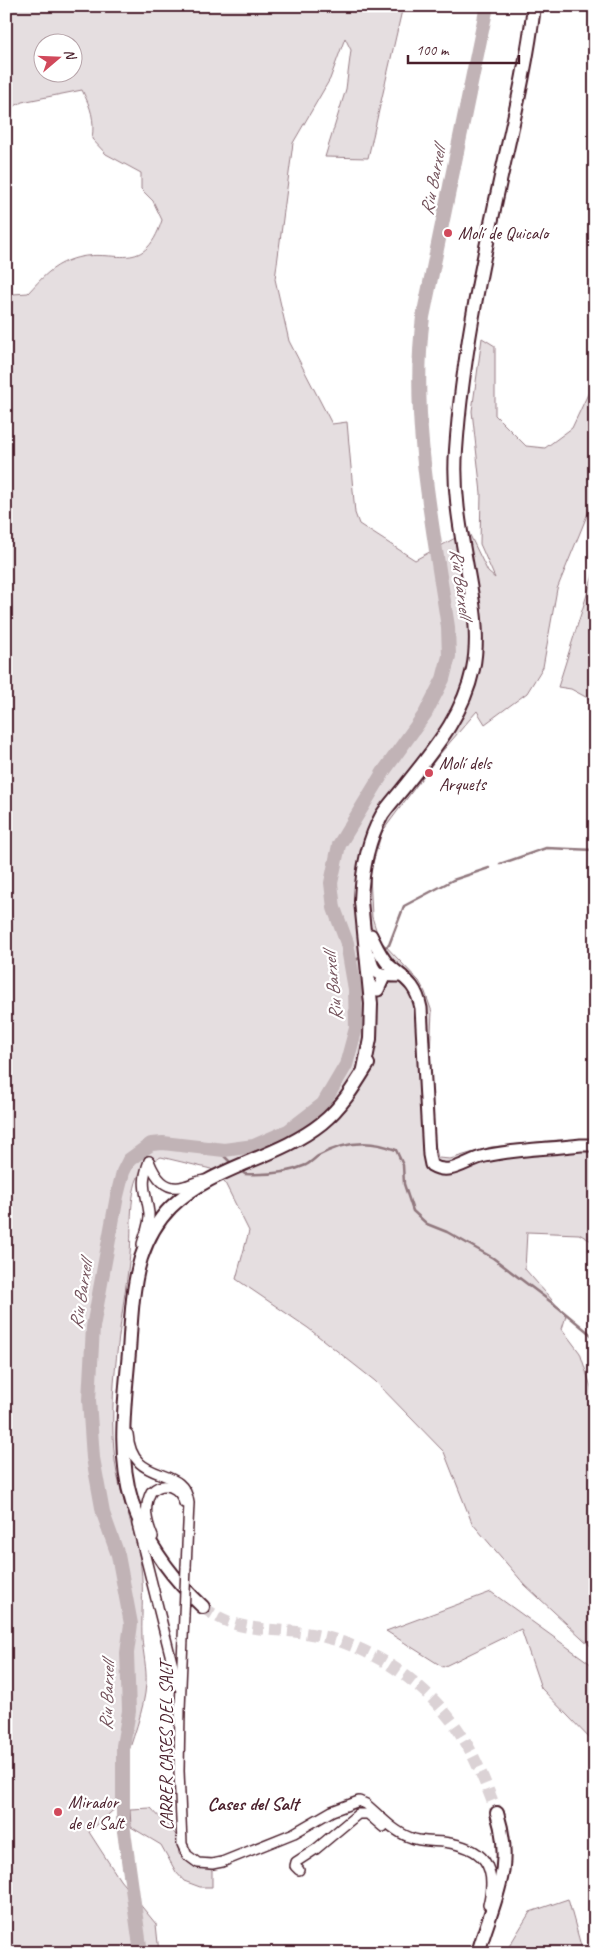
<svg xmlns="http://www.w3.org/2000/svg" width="601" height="1959" font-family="Caveat,sans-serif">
  <rect width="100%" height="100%" fill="#fff"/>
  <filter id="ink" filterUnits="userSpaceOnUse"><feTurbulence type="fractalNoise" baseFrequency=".02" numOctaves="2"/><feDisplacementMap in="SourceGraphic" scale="10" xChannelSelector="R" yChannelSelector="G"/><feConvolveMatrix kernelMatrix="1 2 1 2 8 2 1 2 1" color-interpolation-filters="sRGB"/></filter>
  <g filter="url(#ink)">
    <!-- green -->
    <g fill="#e5dee0" stroke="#987e86" fill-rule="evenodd">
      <path d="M 6,6 L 403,6 L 368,158 L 325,157 L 346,89 L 351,50 L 345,38 L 330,79 L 293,143 L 275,279 L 289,341 L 332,424 L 347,422 L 355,513 L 359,524 L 415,560 L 468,531 L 488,572 L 495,578 L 480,544 L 481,493 L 472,411 L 482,338 L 495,346 L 495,415 L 526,446 L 545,448 L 572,428 L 595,379 L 595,496 L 557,589 L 543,667 L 527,693 L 485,724 L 477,711 L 439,755 L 382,832 L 370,873 L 372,917 L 379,939 L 419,981 L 425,992 L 432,1012 L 429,1075 L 433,1135 L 438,1158 L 450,1159 L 491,1147 L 558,1140 L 595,1142 L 595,1243 L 579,1234 L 527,1232 L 525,1269 L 566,1316 L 562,1329 L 580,1353 L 593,1393 L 595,1394 L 595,1650 L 525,1585 L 472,1523 L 444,1452 L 375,1381 L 308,1328 L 236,1279 L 249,1231 L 225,1183 L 211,1169 L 161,1157 C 156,1160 145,1163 142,1169 C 128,1191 132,1228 130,1254 C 122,1323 107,1391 115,1461 C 119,1494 133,1523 139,1555 C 145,1583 141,1610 142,1638 C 143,1653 147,1669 146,1683 C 145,1709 131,1742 124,1767 C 121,1779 121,1792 119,1805 L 89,1832 L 120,1880 L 156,1924 L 159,1953 L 6,1953 L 6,292 L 13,294 L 28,293 C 41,279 52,266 70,260 C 112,244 143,280 162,220 L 153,201 L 141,189 L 141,173 L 106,154 L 92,139 C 95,119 91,108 82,90 L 22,102 L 6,111 ZM 42,42 L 72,42 L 72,72 L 42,72 Z"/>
      <path d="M 595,569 L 595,702 L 571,689 L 558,687 Z"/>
      <path d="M 491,1592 L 595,1667 L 595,1744 L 541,1688 L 521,1629 L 443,1667 L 386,1631 Z"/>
      <path d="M 151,1808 L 177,1836 L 179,1854 L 191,1865 L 212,1870 L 212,1887 L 200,1887 L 184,1881 L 176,1872 L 161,1845 L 131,1827 L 130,1809 Z"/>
      <path d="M 568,1899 L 583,1953 L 505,1953 L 530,1912 Z"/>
    </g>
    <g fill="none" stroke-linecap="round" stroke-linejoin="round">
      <!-- stream -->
      <g stroke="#91787e" stroke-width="2.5">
        <path d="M 500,864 L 546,848 L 595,850"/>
        <path d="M 383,948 L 389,945 L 404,906 L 453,880 L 489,868"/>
        <path d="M 351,962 L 362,957"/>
        <path d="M 218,1150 L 231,1163"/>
        <path d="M 242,1172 L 245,1174 C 266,1175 286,1174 306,1165 C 310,1163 314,1159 318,1156 C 343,1142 370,1139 396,1150 L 403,1165 L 404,1184 L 413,1211 L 427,1224 L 447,1232 L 493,1258 L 559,1308 L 595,1338"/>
      </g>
      <!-- river -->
      <path stroke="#c1b3b6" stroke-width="14" d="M 141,1953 L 123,1824 L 123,1746 L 129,1711 L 127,1653 L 131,1624 L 118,1555 L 103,1513 L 93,1458 L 89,1400 L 93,1327 L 117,1196 L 123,1172 L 129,1160 L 151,1144 L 163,1143 L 224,1150 L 254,1146 L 288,1131 L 323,1104 L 346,1065 L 356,1028 L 355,989 L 347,943 L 334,908 L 331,883 L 339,845 L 384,771 L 425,714 L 443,679 L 449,656 L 448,627 C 433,526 410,420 423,317 L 487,6"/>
      <!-- secondary-tunnel -->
      <path stroke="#dbd2d5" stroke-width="12" stroke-dasharray="12 6" stroke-linecap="butt" d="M 203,1607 C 237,1634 271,1627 311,1634 C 367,1644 420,1678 454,1724 C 473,1750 485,1782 497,1813"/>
      <!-- minor casing -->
      <g stroke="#4a1f2b" stroke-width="12">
        <g id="minor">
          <path d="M 149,1161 C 155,1176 165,1192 184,1186 C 193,1184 197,1180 207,1180"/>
          <path d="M 142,1244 C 145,1234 150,1223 149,1213 C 146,1191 140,1185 149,1161"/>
          <path d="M 128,1434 C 132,1488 184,1462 189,1503 L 186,1567"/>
          <path d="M 137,1524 L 178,1686"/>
          <path d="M 153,1537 C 147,1522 143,1508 151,1492 C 164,1480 180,1487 184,1503"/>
          <path d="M 184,1615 L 180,1709 L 179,1771 L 182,1844 L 187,1855 L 198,1863 L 212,1864 L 222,1862 L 294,1833 L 332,1811 L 359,1801 L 366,1804 C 379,1815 393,1831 409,1837 C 419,1842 432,1841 443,1842 C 483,1847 498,1865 488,1905"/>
          <path d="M 299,1870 L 295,1866 L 296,1862 L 316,1849 L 358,1814 L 368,1814 L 383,1827"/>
        </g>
      </g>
      <!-- tertiary casing -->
      <g stroke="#4a1f2b" stroke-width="15">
        <g id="tertiary">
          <path d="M 371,935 C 376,945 381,957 389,965 C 406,980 416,984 421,1008 L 429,1155 L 431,1165 C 451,1177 466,1160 485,1156 C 516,1149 550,1149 581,1145 L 595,1145"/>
          <path d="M 370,956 C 373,978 384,976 402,976"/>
          <path d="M 378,990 L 384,977"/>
        </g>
      </g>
      <!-- secondary casing -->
      <g stroke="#4a1f2b" stroke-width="16">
        <g id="secondary">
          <path d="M 364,1069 L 370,1039 L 371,1004 L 361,901 C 362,873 368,840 382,815 C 388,806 398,795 405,786 C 434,749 463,716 473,669 C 480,635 473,601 467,567 C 460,528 453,490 456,450 C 462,361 480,273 499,186 C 512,126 527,67 534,6"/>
          <path d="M 203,1607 C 172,1578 146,1543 132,1502 C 117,1454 125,1401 129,1352 C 131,1321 132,1288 141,1258 C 147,1240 157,1221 171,1207 C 213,1166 277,1159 322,1123 C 342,1107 355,1085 368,1064"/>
          <path d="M 478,1953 C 493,1900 515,1869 497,1813"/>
        </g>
      </g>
      <!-- minor -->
      <use href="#minor" stroke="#fff" stroke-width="9"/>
      <!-- tertiary -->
      <use href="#tertiary" stroke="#fff" stroke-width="11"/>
      <!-- secondary -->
      <use href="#secondary" stroke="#fff" stroke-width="12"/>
      <!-- minor-bridge casing -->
      <g stroke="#4a1f2b" stroke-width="12" stroke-linecap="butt">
        <path id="minor-bridge" d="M 184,1615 L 186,1567"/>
      </g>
      <!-- minor-bridge -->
      <use href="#minor-bridge" stroke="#fff" stroke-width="9"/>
    </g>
  </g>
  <!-- markers -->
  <g fill="#d1495b" stroke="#fff" stroke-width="2">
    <circle cx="448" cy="233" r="5"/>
    <circle cx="429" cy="773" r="5"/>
    <circle cx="58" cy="1812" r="5"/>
  </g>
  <g text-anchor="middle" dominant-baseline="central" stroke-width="4.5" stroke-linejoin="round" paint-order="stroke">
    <!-- poi labels -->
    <g font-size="18" fill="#4a1f2b" stroke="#fff" text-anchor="start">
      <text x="458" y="233">Molí de Quicalo</text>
      <text x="439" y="763">Molí dels<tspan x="439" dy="21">Arquets</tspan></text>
      <text x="68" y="1802">Mirador<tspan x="68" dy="21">de el Salt</tspan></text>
    </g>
    <!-- street labels -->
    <g font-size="18" fill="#4a1f2b" stroke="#fff">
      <text transform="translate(166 1746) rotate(-90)">CARRER CASES DEL SALT</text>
    </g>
    <!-- water labels -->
    <g font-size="19" font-style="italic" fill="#74535c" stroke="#fff">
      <text transform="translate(433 181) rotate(-79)">Riu Barxell</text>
      <text transform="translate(461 583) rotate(82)">Riu Barxell</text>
      <text transform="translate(333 987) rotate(-96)">Riu Barxell</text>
      <text transform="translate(81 1295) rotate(-81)">Riu Barxell</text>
      <text transform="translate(107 1696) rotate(-88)">Riu Barxell</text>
    </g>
    <!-- neighbourhood labels -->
    <g font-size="19" font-weight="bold" fill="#4a1f2b" stroke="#fff">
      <text x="253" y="1804">Cases del Salt</text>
    </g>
  </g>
  <!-- margin -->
  <rect width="601" height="1959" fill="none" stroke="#fff" stroke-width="25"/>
  <rect x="12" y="12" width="576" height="1934" fill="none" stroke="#4a1f2b" stroke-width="2" filter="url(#ink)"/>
  <!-- north arrow -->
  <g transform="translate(58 58) rotate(71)"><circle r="24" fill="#ffffff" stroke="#b7a5aa"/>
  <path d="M0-4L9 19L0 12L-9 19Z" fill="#d1495b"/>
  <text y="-8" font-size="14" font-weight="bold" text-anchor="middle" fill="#4a1f2b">N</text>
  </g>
  <!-- scale -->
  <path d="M408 55v8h111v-8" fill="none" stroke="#4a1f2b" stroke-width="2.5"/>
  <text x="416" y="55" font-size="15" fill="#4a1f2b" stroke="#ffffff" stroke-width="4" paint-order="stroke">100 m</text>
</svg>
